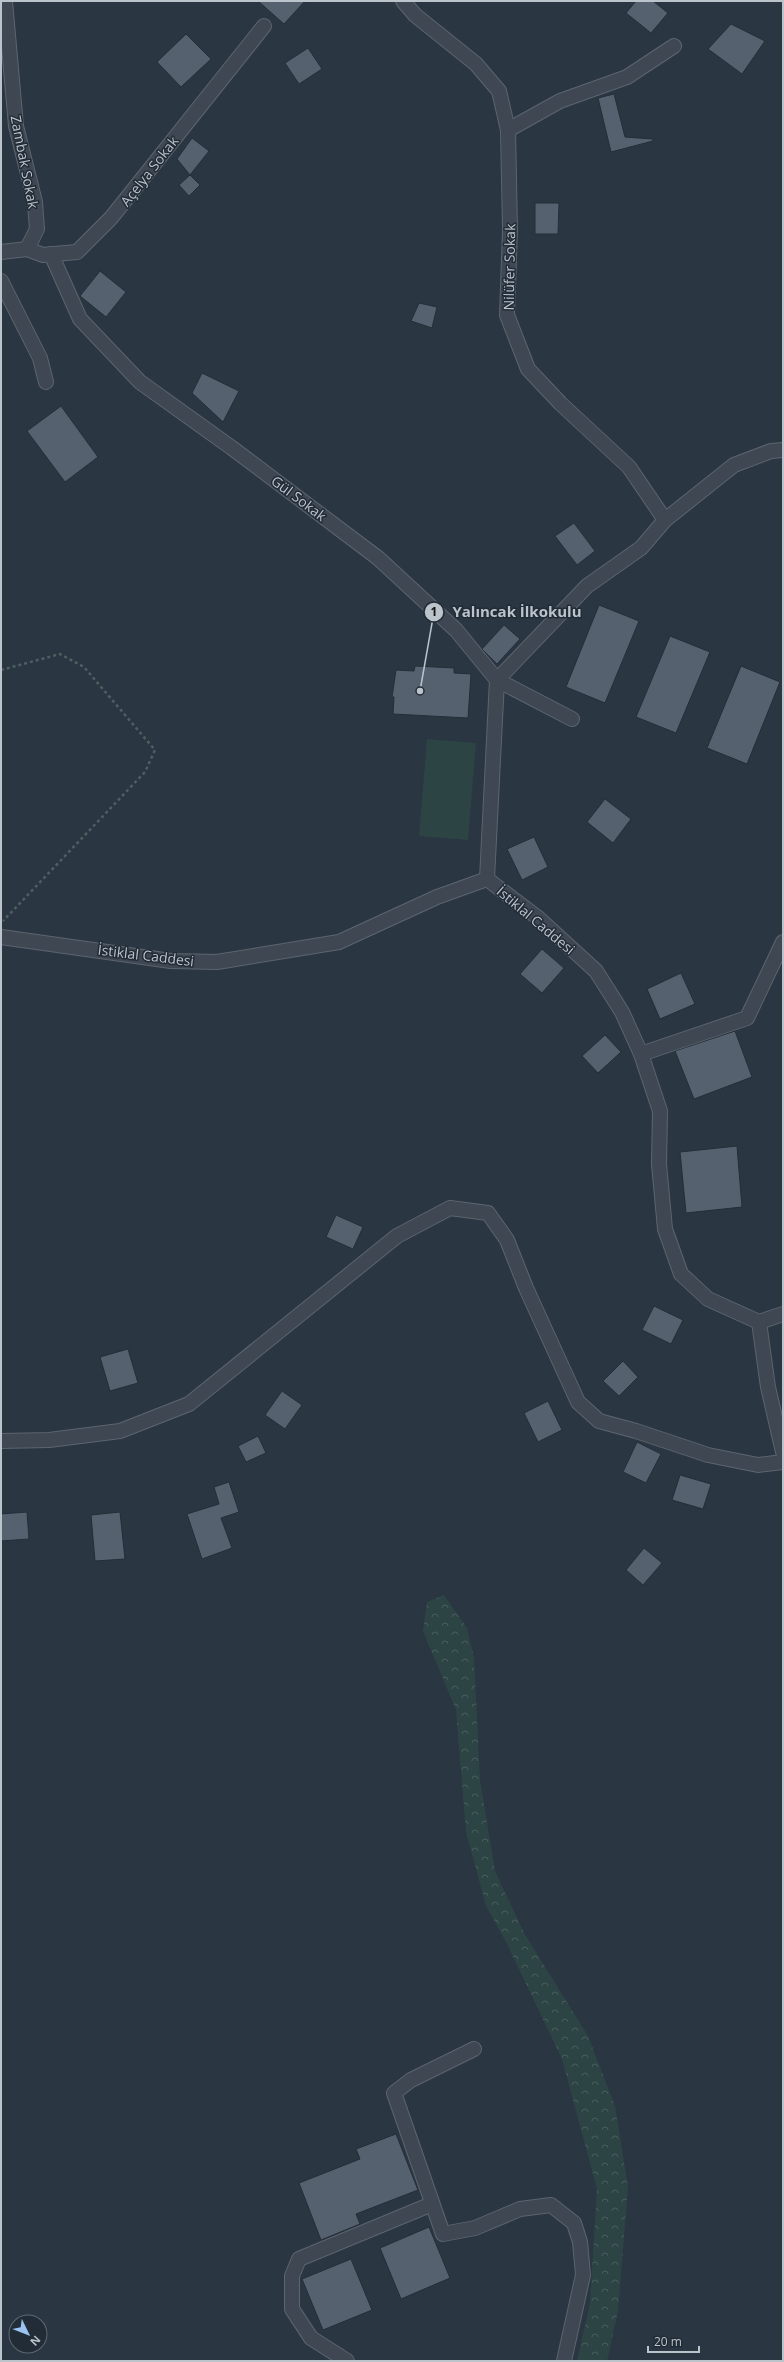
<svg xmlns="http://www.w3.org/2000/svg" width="784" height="2362" font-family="'Open Sans',sans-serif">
  <defs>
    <pattern id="forest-crowns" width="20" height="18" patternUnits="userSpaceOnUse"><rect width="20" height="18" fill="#2d4444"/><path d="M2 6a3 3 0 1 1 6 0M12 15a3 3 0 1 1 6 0" fill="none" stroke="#4a5d5e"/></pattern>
  </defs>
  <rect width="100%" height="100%" fill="#2a3642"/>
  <!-- green -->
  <path fill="#2d4444" d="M 427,739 L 476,743 L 468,840 L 419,836 Z"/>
  <!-- forest -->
  <path fill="url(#forest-crowns)" d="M 444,1595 L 467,1628 L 474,1658 L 480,1780 L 495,1871 L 524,1933 L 588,2036 L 615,2106 L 628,2187 L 618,2311 L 607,2361 L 577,2361 L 590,2303 L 597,2189 L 562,2059 L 506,1942 L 486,1906 L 466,1832 L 456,1710 L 423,1631 L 427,1602 Z"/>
  <!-- building -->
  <g fill="#55616e" stroke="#242e39">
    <path d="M 258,1 L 305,1 L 284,24 Z"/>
    <path d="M 636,1 L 653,1 L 668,13 L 651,33 L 626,13 Z"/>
    <path d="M 731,24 L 765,41 L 742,74 L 708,49 Z"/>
    <path d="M 186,34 L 211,59 L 181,87 L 157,62 Z"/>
    <path d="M 308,48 L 322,69 L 299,84 L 285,63 Z"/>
    <path d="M 614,94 L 625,137 L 653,139 L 653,141 L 611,152 L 598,98 Z"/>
    <path d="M 192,138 L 209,151 L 190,175 L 177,159 Z"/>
    <path d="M 190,175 L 200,185 L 189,196 L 179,185 Z"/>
    <path d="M 535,203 L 559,203 L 558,234 L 535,234 Z"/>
    <path d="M 100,271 L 126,292 L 106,317 L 80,296 Z"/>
    <path d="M 419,303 L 437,307 L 432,328 L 411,321 Z"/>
    <path d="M 202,373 L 239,391 L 223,422 L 192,393 Z"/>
    <path d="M 61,406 L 98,457 L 65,482 L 27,431 Z"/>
    <path d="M 574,523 L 595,551 L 577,565 L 555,536 Z"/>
    <path d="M 599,605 L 639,621 L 605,703 L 566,687 Z"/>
    <path d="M 504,625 L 520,639 L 497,664 L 482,649 Z"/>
    <path d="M 670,636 L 710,652 L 676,733 L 636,717 Z"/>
    <path d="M 415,666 L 454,668 L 454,673 L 471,674 L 468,718 L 393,714 L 394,697 L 392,697 L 396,670 L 414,671 Z"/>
    <path d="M 741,666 L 780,682 L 747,764 L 707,748 Z"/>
    <path d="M 605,799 L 631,819 L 613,843 L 587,822 Z"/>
    <path d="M 534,837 L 548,867 L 522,880 L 507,849 Z"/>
    <path d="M 542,949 L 564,968 L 542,993 L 520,974 Z"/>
    <path d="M 681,973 L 695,1004 L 660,1019 L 647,989 Z"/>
    <path d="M 735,1031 L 752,1077 L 694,1099 L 675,1051 Z"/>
    <path d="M 605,1035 L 621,1052 L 598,1073 L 582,1056 Z"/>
    <path d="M 737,1146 L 742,1207 L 686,1213 L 680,1152 Z"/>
    <path d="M 336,1215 L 363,1227 L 353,1249 L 326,1237 Z"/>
    <path d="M 654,1306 L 683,1320 L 671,1344 L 642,1330 Z"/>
    <path d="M 128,1349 L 138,1383 L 110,1391 L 100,1357 Z"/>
    <path d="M 623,1361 L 638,1377 L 619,1396 L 603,1381 Z"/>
    <path d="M 282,1391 L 302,1405 L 285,1429 L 265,1415 Z"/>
    <path d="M 548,1401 L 562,1430 L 538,1442 L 524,1413 Z"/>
    <path d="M 258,1436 L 266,1453 L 246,1462 L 238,1446 Z"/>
    <path d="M 637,1442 L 661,1454 L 646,1483 L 623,1472 Z"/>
    <path d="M 680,1475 L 711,1484 L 703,1509 L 672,1500 Z"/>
    <path d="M 229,1482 L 239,1512 L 221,1518 L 232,1548 L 202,1559 L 187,1514 L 219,1504 L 214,1487 Z"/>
    <path d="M 27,1512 L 29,1539 L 1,1541 L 1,1514 Z"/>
    <path d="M 120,1512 L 125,1559 L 95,1561 L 91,1515 Z"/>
    <path d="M 644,1548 L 662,1563 L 643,1585 L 626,1570 Z"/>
    <path d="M 396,2134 L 418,2190 L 356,2214 L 360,2224 L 321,2240 L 299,2183 L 360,2159 L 356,2149 Z"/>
    <path d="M 429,2227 L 450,2278 L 401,2299 L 380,2248 Z"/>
    <path d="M 351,2259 L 372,2310 L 323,2330 L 302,2279 Z"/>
  </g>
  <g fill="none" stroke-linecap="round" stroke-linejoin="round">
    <!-- street casing -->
    <g stroke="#5c656f" stroke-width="16">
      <g id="street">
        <path d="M 5,1 L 16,126 L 35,202 L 37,229 L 27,249"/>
        <path d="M 403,1 L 415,15 L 476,64 L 499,91 L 508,130 L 510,230 L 507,315 L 528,369 L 561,404 L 629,467 L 665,520"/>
        <path d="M 508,130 L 560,101 L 627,77 L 674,46"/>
        <path d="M 1,252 L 27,249 L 43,255 L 77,252 L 111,218 L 264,26"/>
        <path d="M 51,254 L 80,319 L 140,382 L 232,448 L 378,558 L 456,630 L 497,680 L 572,719"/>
        <path d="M 1,281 L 40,358 L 46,382"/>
        <path d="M 487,879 L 497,680 L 587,586 L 641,548 L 665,520 L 734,465 L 771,451 L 783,450"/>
        <path d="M 1,937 L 171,961 L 217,962 L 339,942 L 437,897 L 487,879 L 537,917 L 596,971 L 622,1012 L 641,1054 L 660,1111 L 659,1164 L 665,1229 L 681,1274 L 708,1299 L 759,1322 L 783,1314"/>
        <path d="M 641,1054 L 747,1018 L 783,942"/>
        <path d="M 759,1322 L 768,1387 L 783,1452"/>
        <path d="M 1,1441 L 49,1440 L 120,1431 L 189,1404 L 397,1236 L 450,1208 L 488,1213 L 507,1240 L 526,1288 L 578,1402 L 599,1421 L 636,1431 L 708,1455 L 758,1465 L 783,1462"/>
        <path d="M 474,2049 L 411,2080 L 394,2093 L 443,2234 L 475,2228 L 520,2209 L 551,2205 L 574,2223 L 580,2242 L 583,2275 L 564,2361"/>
        <path d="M 347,2361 L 311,2338 L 292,2309 L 292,2276 L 299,2259 L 432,2204"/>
      </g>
    </g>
    <!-- path -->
    <path stroke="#4c6061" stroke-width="2.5" stroke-dasharray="3 3" stroke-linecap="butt" d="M 1,670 L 60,654 L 84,667 L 155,750 L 145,772 L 3,921"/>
    <!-- street -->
    <use href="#street" stroke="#3e4752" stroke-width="14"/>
  </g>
  <g text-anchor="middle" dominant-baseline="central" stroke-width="3" stroke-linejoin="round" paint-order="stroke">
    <!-- street labels -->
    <g font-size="14" fill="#bbc3cb" stroke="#222c37">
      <text transform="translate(25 162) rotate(79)">Zambak Sokak</text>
      <text transform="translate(149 171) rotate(-52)">Açelya Sokak</text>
      <text transform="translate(509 267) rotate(-89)">Nilüfer Sokak</text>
      <text transform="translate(299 498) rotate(37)">Gül Sokak</text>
      <text transform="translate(536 920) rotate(40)">İstiklal Caddesi</text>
      <text transform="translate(146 955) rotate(7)">İstiklal Caddesi</text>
    </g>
  </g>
  <!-- callouts -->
  <path fill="none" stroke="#bbc3cb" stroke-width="1.5" d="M420 691L434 612"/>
  <g fill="#bbc3cb" stroke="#222c37" stroke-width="1.5">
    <circle cx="420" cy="691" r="4"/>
    <circle cx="434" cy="612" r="10"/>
  </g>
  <g font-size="12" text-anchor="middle" font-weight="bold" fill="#111">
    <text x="434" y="616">1</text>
  </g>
  <g font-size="15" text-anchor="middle" font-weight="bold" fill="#bbc3cb" stroke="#222c37" stroke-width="3" stroke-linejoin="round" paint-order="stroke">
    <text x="517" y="617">Yalıncak İlkokulu</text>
  </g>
  <!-- border -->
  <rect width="784" height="2362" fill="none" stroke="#bbc3cb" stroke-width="4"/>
  <!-- north arrow -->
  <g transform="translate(28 2334) rotate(133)"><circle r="19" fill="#222c37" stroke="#5f6872"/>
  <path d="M0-3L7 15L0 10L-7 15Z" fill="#9ac3f1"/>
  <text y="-6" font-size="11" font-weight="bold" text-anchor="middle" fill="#bbc3cb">N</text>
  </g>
  <!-- scale -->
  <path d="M648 2346v6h51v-6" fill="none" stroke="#bbc3cb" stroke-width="2"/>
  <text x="654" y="2346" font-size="12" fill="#bbc3cb" stroke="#222c37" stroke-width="3" paint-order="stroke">20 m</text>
</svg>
